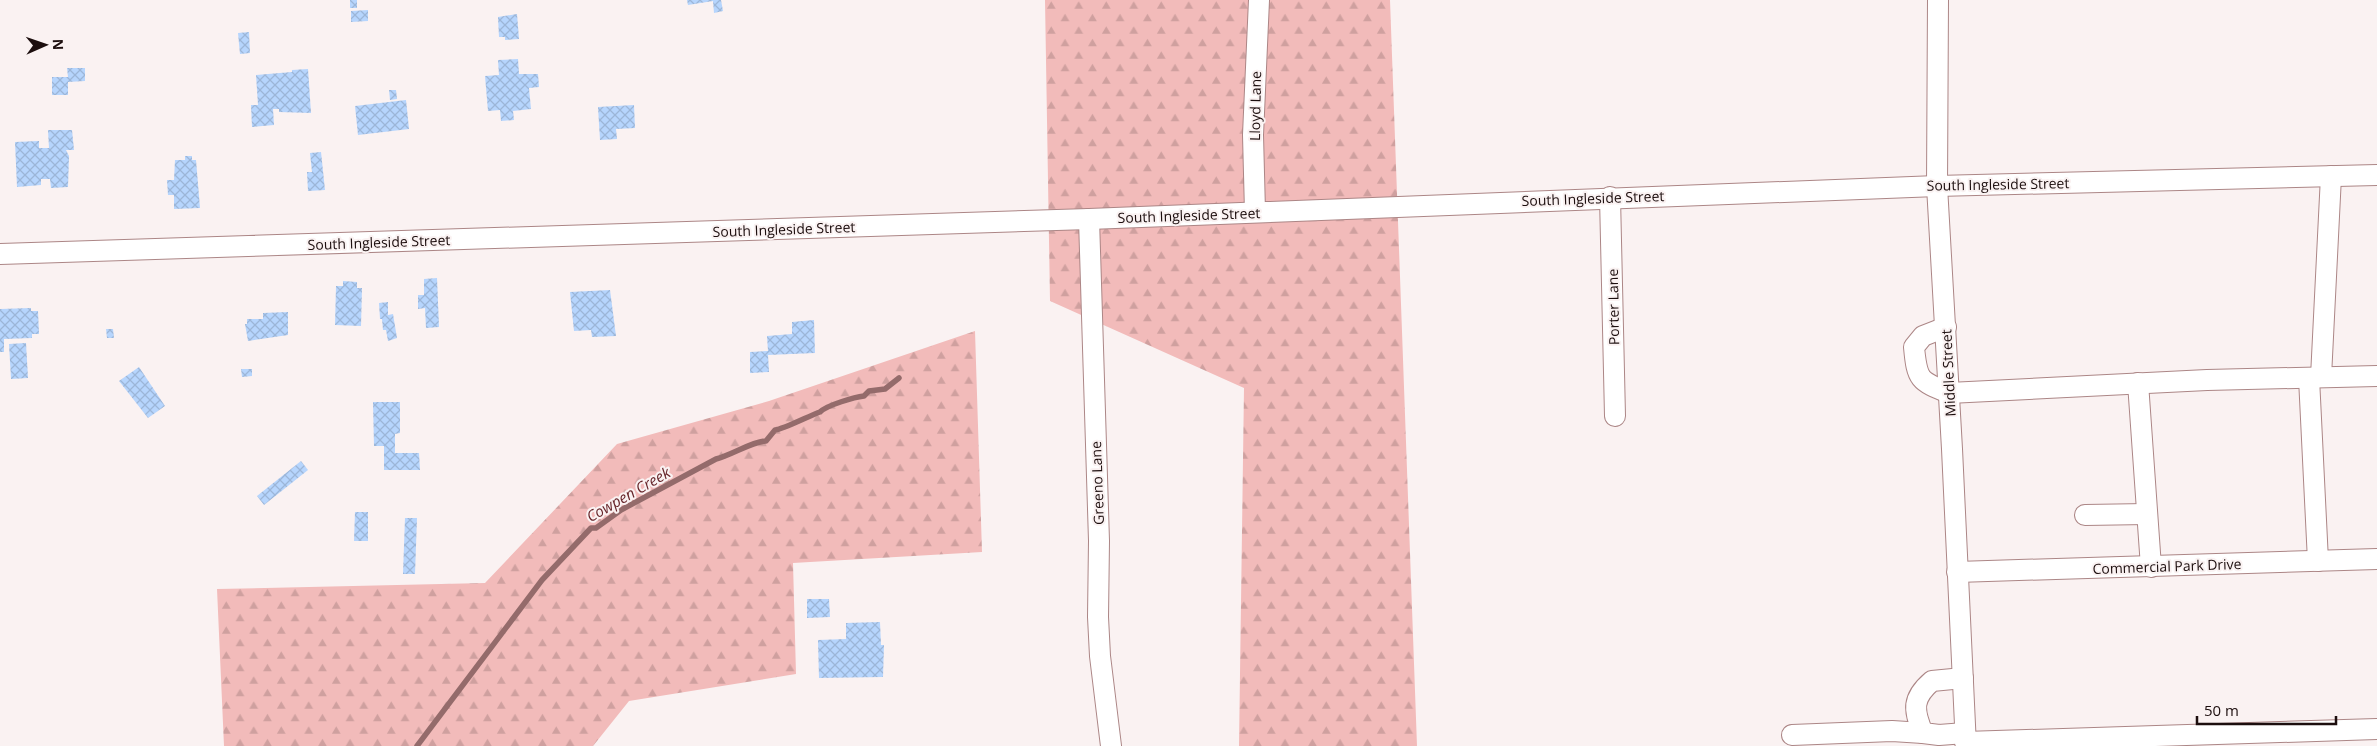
<svg xmlns="http://www.w3.org/2000/svg" width="2377" height="746" font-family="'Open Sans',sans-serif">
  <defs>
    <pattern id="forest-firs" width="22" height="20" patternUnits="userSpaceOnUse" patternTransform="scale(1.25)"><rect width="22" height="20" fill="#f2bbba"/><path d="M5 1l3.5 6h-7zM16 11l3.5 6h-7z" fill="#cfa09f"/></pattern>
    <pattern id="building-cross-hatch" width="8" height="8" patternUnits="userSpaceOnUse" patternTransform="scale(1.25)"><rect width="8" height="8" fill="#b6d5fd"/><path d="M0 0l8 8M0 8l8-8" fill="none" stroke="#9cb6d8"/></pattern>
  </defs>
  <rect width="100%" height="100%" fill="#faf2f2"/>
  <!-- forest -->
  <g fill="url(#forest-firs)">
    <path d="M 1045,0 L 1390,0 L 1417,746 L 1239,746 L 1244,388 L 1050,301 Z"/>
    <path d="M 975,331 L 982,552 L 793,563 L 796,674 L 629,701 L 593,746 L 224,746 L 217,589 L 485,583 L 617,444 L 769,401 Z"/>
  </g>
  <g fill="none" stroke-linecap="round" stroke-linejoin="round">
    <!-- stream -->
    <path stroke="#946b6b" stroke-width="5.5" d="M 417,746 L 542,580 L 591,528 L 596,528 L 621,510 L 716,459 C 732,455 753,441 766,441 L 775,430 C 782,430 811,415 820,412 C 827,405 855,397 864,396 L 869,391 L 885,389 L 899,378"/>
  </g>
  <!-- building -->
  <g fill="url(#building-cross-hatch)">
    <rect x="350" y="0" width="7" height="8"/>
    <path d="M 687,0 L 721,0 L 723,11 L 714,13 L 713,1 L 688,5 Z"/>
    <path d="M 368,10 L 368,21 L 351,22 L 351,11 Z"/>
    <path d="M 517,14 L 519,39 L 505,40 L 505,37 L 499,37 L 498,17 Z"/>
    <path d="M 249,32 L 250,53 L 240,54 L 238,33 Z"/>
    <path d="M 518,59 L 519,74 L 538,74 L 539,87 L 529,88 L 531,109 L 513,111 L 514,120 L 501,121 L 500,110 L 488,111 L 485,76 L 499,75 L 498,60 Z"/>
    <path d="M 67,68 L 85,68 L 85,81 L 68,82 L 68,95 L 52,95 L 52,77 L 68,77 Z"/>
    <path d="M 308,69 L 311,113 L 279,112 L 279,109 L 273,109 L 274,125 L 252,127 L 251,105 L 258,105 L 256,75 L 292,72 L 292,70 Z"/>
    <path d="M 389,90 L 396,90 L 397,99 L 390,100 Z"/>
    <path d="M 406,100 L 409,129 L 358,135 L 355,106 Z"/>
    <path d="M 634,105 L 635,128 L 616,129 L 617,139 L 600,140 L 598,107 Z"/>
    <path d="M 48,130 L 72,130 L 74,150 L 66,150 L 69,156 L 68,187 L 51,188 L 50,179 L 41,179 L 41,185 L 17,187 L 15,142 L 39,141 L 39,148 L 49,148 Z"/>
    <path d="M 321,152 L 325,190 L 308,191 L 307,172 L 312,172 L 310,153 Z"/>
    <path d="M 185,156 L 192,156 L 192,160 L 196,160 L 200,208 L 174,209 L 174,195 L 168,195 L 167,180 L 174,180 L 175,160 L 185,160 Z"/>
    <path d="M 437,278 L 439,327 L 426,328 L 425,308 L 418,309 L 418,295 L 424,295 L 424,279 Z"/>
    <path d="M 343,281 L 357,282 L 357,288 L 362,288 L 361,326 L 335,325 L 336,286 L 343,286 Z"/>
    <path d="M 610,290 L 616,336 L 592,337 L 591,330 L 574,331 L 570,292 Z"/>
    <path d="M 388,302 L 388,315 L 393,314 L 397,338 L 388,341 L 386,330 L 383,330 L 382,319 L 380,319 L 379,303 Z"/>
    <path d="M 31,308 L 31,311 L 38,311 L 39,334 L 32,334 L 32,338 L 4,339 L 4,352 L 0,352 L 0,309 Z"/>
    <path d="M 288,312 L 288,335 L 248,341 L 245,324 L 247,324 L 247,319 L 263,319 L 263,313 Z"/>
    <path d="M 814,320 L 815,353 L 768,355 L 769,372 L 750,373 L 750,352 L 768,351 L 767,336 L 792,334 L 792,322 Z"/>
    <path d="M 106,329 L 113,329 L 114,338 L 107,338 Z"/>
    <path d="M 26,343 L 28,378 L 11,379 L 9,344 Z"/>
    <path d="M 139,367 L 165,406 L 148,418 L 119,381 Z"/>
    <path d="M 241,369 L 252,369 L 252,376 L 242,377 Z"/>
    <path d="M 373,402 L 400,402 L 400,433 L 395,434 L 395,453 L 419,453 L 420,470 L 384,470 L 384,446 L 374,446 Z"/>
    <path d="M 301,461 L 308,470 L 264,505 L 257,496 Z"/>
    <path d="M 355,512 L 368,512 L 368,541 L 354,541 Z"/>
    <path d="M 405,518 L 417,518 L 415,574 L 403,574 Z"/>
    <path d="M 807,599 L 829,599 L 830,617 L 807,618 Z"/>
    <path d="M 880,622 L 881,645 L 884,645 L 883,677 L 819,678 L 818,640 L 846,639 L 846,623 Z"/>
  </g>
  <g fill="none" stroke-linecap="round" stroke-linejoin="round">
    <!-- minor casing -->
    <g stroke="#ac8686" stroke-width="22">
      <g id="minor">
        <path d="M 1938,0 L 1937,186 L 1952,449 L 1966,746"/>
        <path d="M 1610,197 L 1615,416"/>
        <path d="M 1255,212 L 1253,135 L 1259,0"/>
        <path d="M 1089,219 L 1099,541 L 1098,617 L 1100,656 L 1111,746"/>
        <path d="M 0,254 L 1089,219 L 1937,186 L 2377,175"/>
        <path d="M 1946,327 L 1923,336 L 1914,347 C 1917,380 1919,381 1949,393 L 2207,380 L 2377,376"/>
        <path d="M 2321,377 L 2331,176"/>
        <path d="M 2309,378 L 2318,561"/>
        <path d="M 2138,383 L 2151,567"/>
        <path d="M 2085,515 L 2147,514"/>
        <path d="M 1957,572 L 2377,559"/>
        <path d="M 1963,678 L 1932,681 C 1912,698 1913,710 1923,733 L 1939,735 L 1965,733"/>
        <path d="M 1792,735 L 1892,731 L 1923,733"/>
        <path d="M 1965,742 L 2377,729"/>
      </g>
    </g>
    <!-- minor -->
    <use href="#minor" stroke="#fff" stroke-width="20"/>
  </g>
  <g text-anchor="middle" dominant-baseline="central" stroke-width="4" stroke-linejoin="round" paint-order="stroke">
    <!-- street labels -->
    <g font-size="14" fill="#1c0e0e" stroke="#faf2f2">
      <text transform="translate(1255 106) rotate(-89)">Lloyd Lane</text>
      <text transform="translate(1998 184) rotate(-1)">South Ingleside Street</text>
      <text transform="translate(1593 198) rotate(-2)">South Ingleside Street</text>
      <text transform="translate(1189 215) rotate(-2)">South Ingleside Street</text>
      <text transform="translate(784 229) rotate(-2)">South Ingleside Street</text>
      <text transform="translate(379 242) rotate(-2)">South Ingleside Street</text>
      <text transform="translate(1613 307) rotate(-91)">Porter Lane</text>
      <text transform="translate(1948 373) rotate(-93)">Middle Street</text>
      <text transform="translate(1097 483) rotate(-92)">Greeno Lane</text>
      <text transform="translate(2167 566) rotate(-2)">Commercial Park Drive</text>
    </g>
    <!-- water labels -->
    <g font-size="15" font-style="italic" fill="#67252a" stroke="#faf2f2">
      <text transform="translate(628 494) rotate(-30)">Cowpen Creek</text>
    </g>
  </g>
  <!-- north arrow -->
  <g transform="translate(45 45) rotate(88)" stroke="#faf2f2" stroke-width="4" paint-order="stroke">
  <path d="M0-4L9 19L0 12L-9 19Z" fill="#1c0e0e"/>
  <text y="-8" font-size="14" font-weight="bold" text-anchor="middle" fill="#1c0e0e">N</text>
  </g>
  <!-- scale -->
  <path d="M2197 716v8h139v-8" fill="none" stroke="#1c0e0e" stroke-width="2.5"/>
  <text x="2204" y="716" font-size="15" fill="#1c0e0e" stroke="#faf2f2" stroke-width="4" paint-order="stroke">50 m</text>
</svg>
